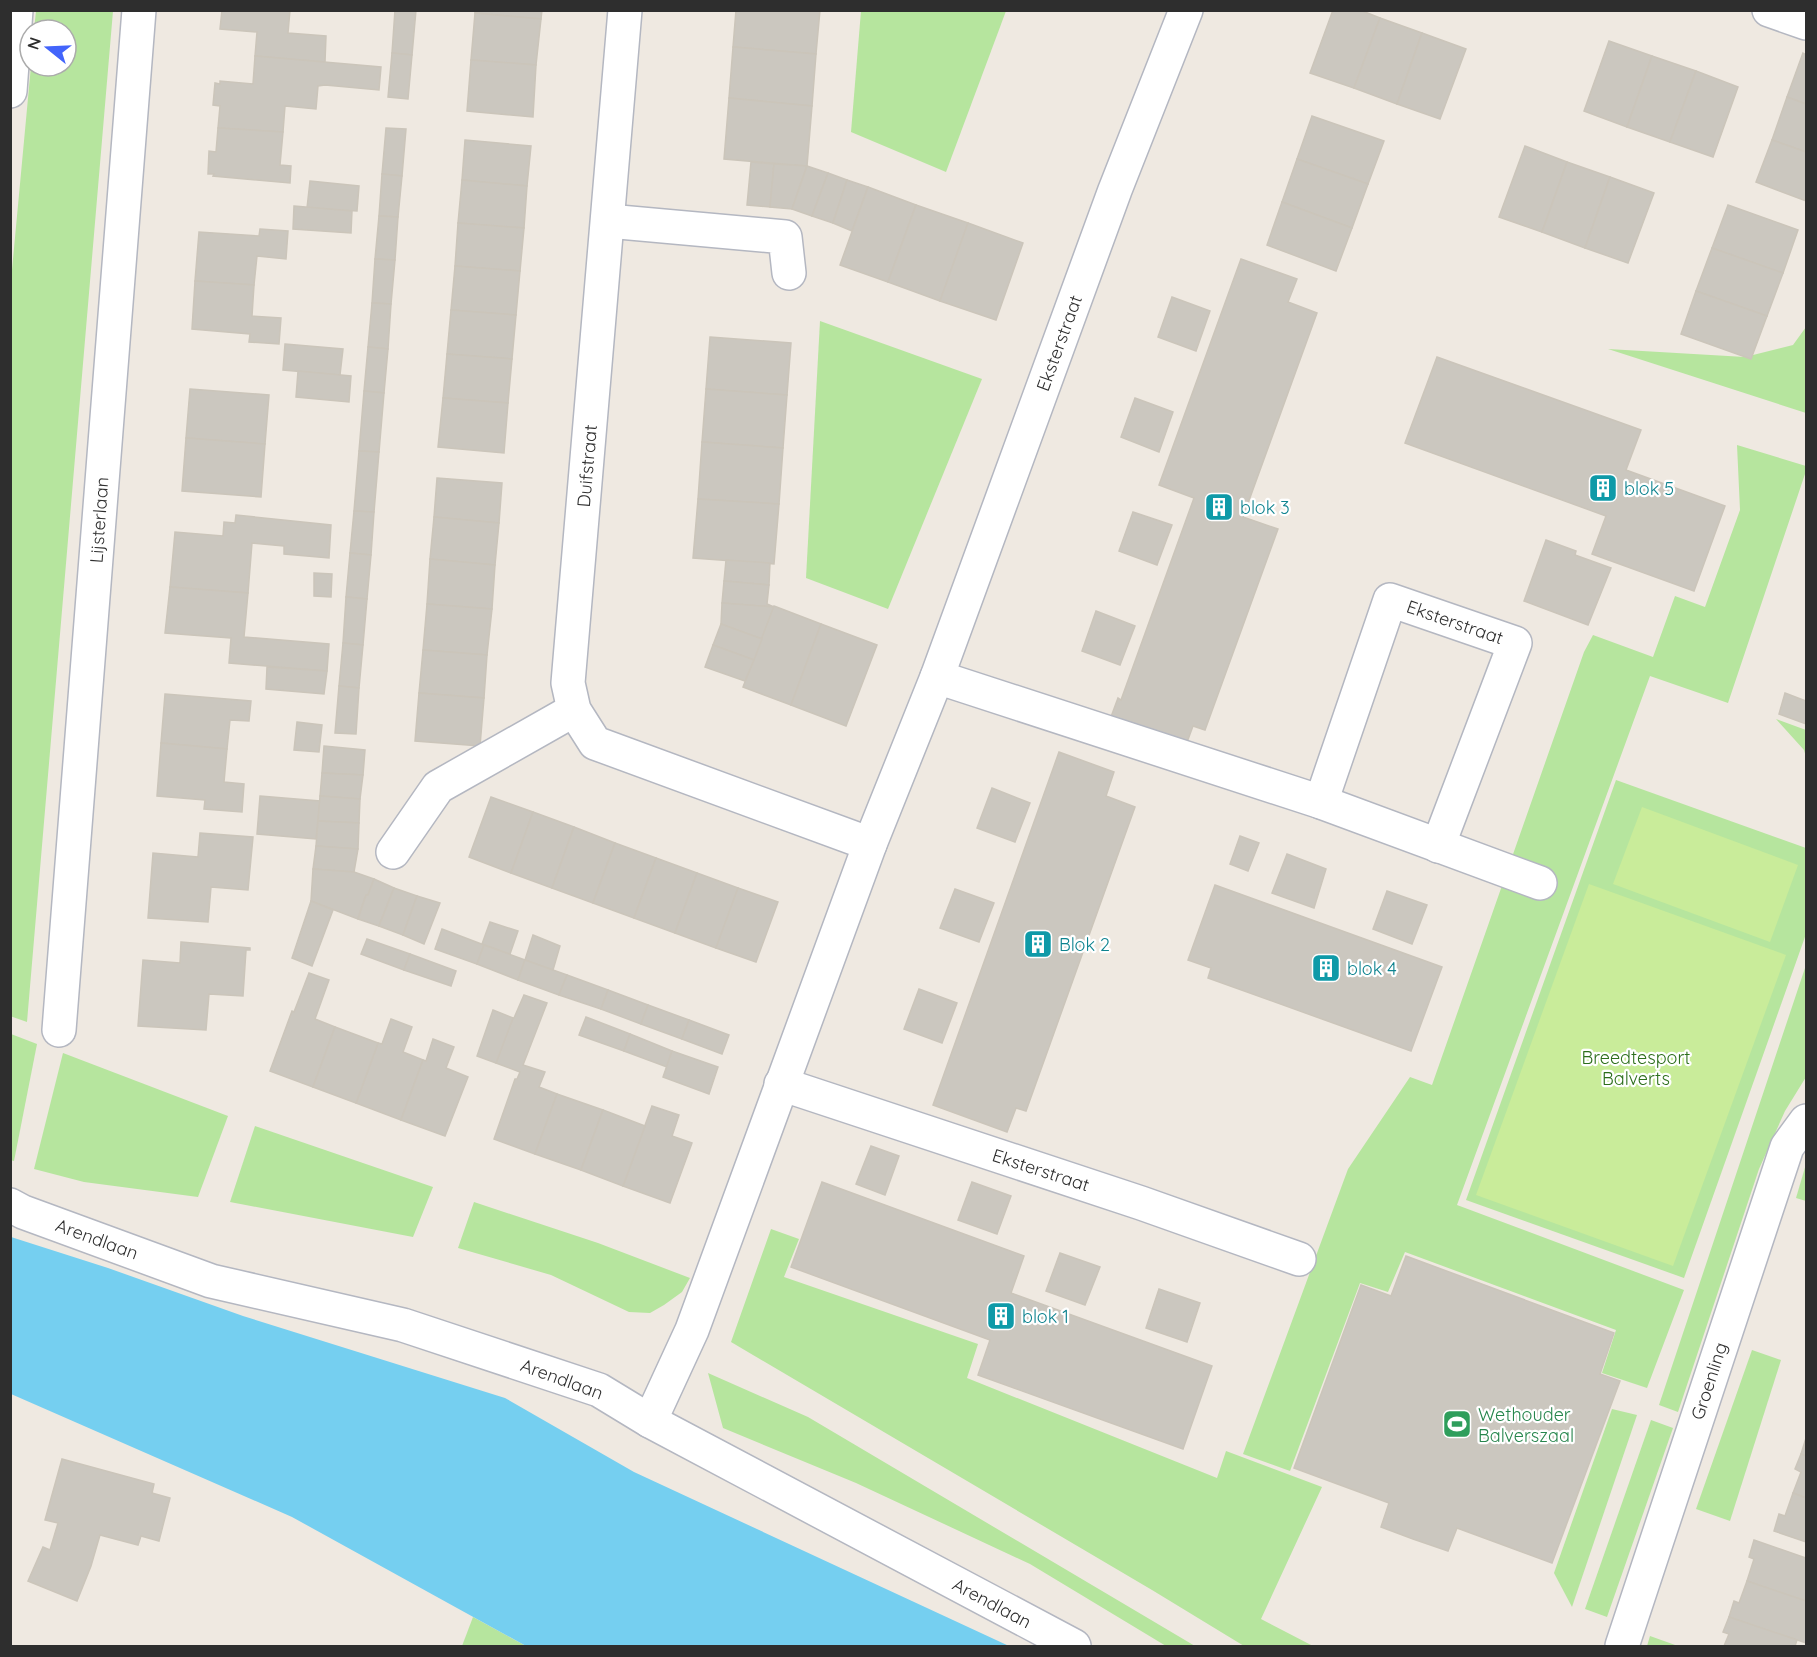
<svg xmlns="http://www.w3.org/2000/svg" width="1817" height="1657" font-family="Quicksand,sans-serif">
  <rect width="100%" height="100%" fill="#efe9e1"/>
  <!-- green -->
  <g fill="#b6e59e">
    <path d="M 36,11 L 113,11 L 27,1022 L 10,1016 L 10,291 L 31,66 L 66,66 L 66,30 L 34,30 Z"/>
    <path d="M 861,11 L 1006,11 L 946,172 L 851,132 Z"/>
    <path d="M 820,321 L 982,379 L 888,609 L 806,578 Z"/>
    <path d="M 1806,327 L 1806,413 L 1608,349 L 1745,357 L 1793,345 Z"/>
    <path d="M 1737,445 L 1806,466 L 1806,471 L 1728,703 L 1650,676 L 1457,1205 L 1684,1290 L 1647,1388 L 1602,1373 L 1616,1330 L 1405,1252 L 1388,1292 L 1360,1283 L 1290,1471 L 1243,1454 L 1348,1169 L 1410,1077 L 1432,1085 L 1584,652 L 1593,635 L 1653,657 L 1675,596 L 1705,607 L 1740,510 Z"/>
    <path d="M 1776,719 L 1806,730 L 1806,757 L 1804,750 Z"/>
    <path d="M 1616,780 L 1806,848 L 1806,934 L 1684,1278 L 1466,1200 Z"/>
    <path d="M 1805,968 L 1806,969 L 1806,1077 L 1785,1111 L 1759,1169 L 1678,1412 L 1659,1405 Z"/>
    <path d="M 11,1034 L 37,1044 L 14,1161 L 10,1160 Z"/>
    <path d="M 63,1053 L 228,1116 L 198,1197 L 84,1182 L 34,1169 Z"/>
    <path d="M 255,1126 L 433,1187 L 413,1237 L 230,1202 Z"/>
    <path d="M 1806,1164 L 1806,1201 L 1796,1198 Z"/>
    <path d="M 474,1202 L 598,1243 L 690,1278 L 682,1292 L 664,1305 L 650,1313 L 629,1312 L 551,1275 L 458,1248 Z"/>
    <path d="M 771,1229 L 799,1239 L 784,1277 L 978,1344 L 967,1378 L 1217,1478 L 1226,1451 L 1322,1487 L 1261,1619 L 1313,1646 L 1244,1646 L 1152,1590 L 731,1342 Z"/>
    <path d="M 1752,1350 L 1781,1360 L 1730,1521 L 1696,1509 Z"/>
    <path d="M 708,1373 L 808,1417 L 1195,1646 L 1166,1646 L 1030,1564 L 856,1483 L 723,1428 Z"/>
    <path d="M 1612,1409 L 1637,1415 L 1572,1607 L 1554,1573 Z"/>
    <path d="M 1651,1420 L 1673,1428 L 1607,1617 L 1585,1609 Z"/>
    <path d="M 473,1617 L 526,1646 L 462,1646 Z"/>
    <path d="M 1650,1636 L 1678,1646 L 1647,1646 Z"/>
  </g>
  <!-- pitch -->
  <g fill="#c9ec9a">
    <path d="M 1642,807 L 1798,865 L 1770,942 L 1613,884 Z"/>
    <path d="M 1589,884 L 1786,955 L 1673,1266 L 1476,1195 Z"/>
  </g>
  <!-- water -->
  <path fill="#75cff0" d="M 11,1237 L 108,1268 L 243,1316 L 505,1398 L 634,1472 L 1009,1646 L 526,1646 L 292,1517 L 11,1394 Z"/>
  <!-- building -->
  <g fill="#cbc7bf" stroke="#cbc5ba" stroke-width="1.5">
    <path d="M 222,10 L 290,10 L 288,33 L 326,36 L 325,62 L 255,56 L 257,32 L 220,29 Z"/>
    <path d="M 395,10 L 416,10 L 412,55 L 392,53 Z"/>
    <path d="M 475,10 L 542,10 L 541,19 L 475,13 Z"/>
    <path d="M 736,10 L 820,10 L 816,54 L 733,47 Z"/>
    <path d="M 1333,10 L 1360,10 L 1380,18 L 1354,88 L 1310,73 Z"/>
    <path d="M 475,13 L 541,19 L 536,65 L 471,60 Z"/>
    <path d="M 1380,18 L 1422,33 L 1397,104 L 1354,88 Z"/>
    <path d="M 1422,33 L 1466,49 L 1440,119 L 1397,104 Z"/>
    <path d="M 1609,41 L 1652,56 L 1627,127 L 1584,111 Z"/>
    <path d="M 733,47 L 816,54 L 812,106 L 729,98 Z"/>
    <path d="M 392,53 L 412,55 L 408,99 L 388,97 Z"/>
    <path d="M 1803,53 L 1806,55 L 1806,104 L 1787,97 Z"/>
    <path d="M 255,56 L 381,67 L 379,90 L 325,85 L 318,86 L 316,109 L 285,106 L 283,132 L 218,128 L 220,106 L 213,105 L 215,83 L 220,84 L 220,81 L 253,84 Z"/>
    <path d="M 1652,56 L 1696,71 L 1670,142 L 1627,127 Z"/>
    <path d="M 471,60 L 536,65 L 533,117 L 467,111 Z"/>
    <path d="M 1696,71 L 1738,87 L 1713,157 L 1670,142 Z"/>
    <path d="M 1787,97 L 1806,104 L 1806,152 L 1772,140 Z"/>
    <path d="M 729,98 L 812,106 L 807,166 L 724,159 Z"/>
    <path d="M 1312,116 L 1384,141 L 1368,184 L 1297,159 Z"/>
    <path d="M 218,128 L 283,132 L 280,165 L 291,166 L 290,183 L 213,176 L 214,174 L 208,174 L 209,151 L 216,152 Z"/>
    <path d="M 386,128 L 406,129 L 402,176 L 382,174 Z"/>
    <path d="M 465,140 L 531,146 L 527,186 L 462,180 Z"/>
    <path d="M 1772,140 L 1806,152 L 1806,201 L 1756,182 Z"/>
    <path d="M 1525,146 L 1567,162 L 1542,232 L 1499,217 Z"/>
    <path d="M 1297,159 L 1368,184 L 1352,228 L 1282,202 Z"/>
    <path d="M 751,162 L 774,164 L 770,207 L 747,205 Z"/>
    <path d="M 1567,162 L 1610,177 L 1585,248 L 1542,232 Z"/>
    <path d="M 774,164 L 807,166 L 792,209 L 770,207 Z"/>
    <path d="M 807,166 L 828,173 L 812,216 L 792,209 Z"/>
    <path d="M 828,173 L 847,180 L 833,223 L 812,216 Z"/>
    <path d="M 382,174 L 402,176 L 398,217 L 379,216 Z"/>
    <path d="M 1610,177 L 1654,193 L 1628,263 L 1585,248 Z"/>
    <path d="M 462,180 L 527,186 L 524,228 L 458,223 Z"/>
    <path d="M 847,180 L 868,187 L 852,231 L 833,223 Z"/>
    <path d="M 310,181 L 359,186 L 357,211 L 307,208 Z"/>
    <path d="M 868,187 L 916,205 L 888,282 L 840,265 Z"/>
    <path d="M 1282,202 L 1352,228 L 1336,271 L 1267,245 Z"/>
    <path d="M 916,205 L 968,223 L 940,301 L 888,282 Z"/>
    <path d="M 1728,205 L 1798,230 L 1783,273 L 1712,248 Z"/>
    <path d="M 294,206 L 352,211 L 351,233 L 293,229 Z"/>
    <path d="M 379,216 L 398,217 L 395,260 L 375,259 Z"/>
    <path d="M 458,223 L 524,228 L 520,271 L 455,266 Z"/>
    <path d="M 968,223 L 1023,243 L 996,320 L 940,301 Z"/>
    <path d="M 260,229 L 288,231 L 286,259 L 257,256 L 254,285 L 195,281 L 199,232 L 259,236 Z"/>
    <path d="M 1712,248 L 1783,273 L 1767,316 L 1696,291 Z"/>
    <path d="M 375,259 L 395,260 L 391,304 L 372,303 Z"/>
    <path d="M 1241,259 L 1297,279 L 1288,302 L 1317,313 L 1243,517 L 1278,529 L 1205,730 L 1193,726 L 1183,753 L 1108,725 L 1118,698 L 1121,700 L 1194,498 L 1159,485 Z"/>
    <path d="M 455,266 L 520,271 L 516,315 L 451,310 Z"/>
    <path d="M 195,281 L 254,285 L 252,316 L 281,318 L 279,344 L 249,342 L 250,334 L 192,329 Z"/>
    <path d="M 1696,291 L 1767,316 L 1751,359 L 1681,334 Z"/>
    <path d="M 1172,297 L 1210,311 L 1196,351 L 1158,337 Z"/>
    <path d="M 372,303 L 391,304 L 388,349 L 368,347 Z"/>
    <path d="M 451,310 L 516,315 L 512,359 L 447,354 Z"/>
    <path d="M 710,337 L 791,343 L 787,395 L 706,389 Z"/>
    <path d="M 285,344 L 343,349 L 340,375 L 283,370 Z"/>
    <path d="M 368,347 L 388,349 L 384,393 L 364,391 Z"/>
    <path d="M 447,354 L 512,359 L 508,403 L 443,398 Z"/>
    <path d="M 1437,357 L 1641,430 L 1626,470 L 1725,506 L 1694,591 L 1592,554 L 1606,516 L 1405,443 Z"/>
    <path d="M 298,371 L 351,376 L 349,402 L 296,397 Z"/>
    <path d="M 190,389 L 269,395 L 265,444 L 186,438 Z"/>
    <path d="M 706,389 L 787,395 L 783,448 L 702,442 Z"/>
    <path d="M 364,391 L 384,393 L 379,452 L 359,451 Z"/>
    <path d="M 443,398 L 508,403 L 504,453 L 438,447 Z"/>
    <path d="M 1135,398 L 1173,412 L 1159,452 L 1121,437 Z"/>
    <path d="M 186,438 L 265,444 L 261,497 L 182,491 Z"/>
    <path d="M 702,442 L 783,448 L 779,504 L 698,499 Z"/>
    <path d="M 359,451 L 379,452 L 374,512 L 354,511 Z"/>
    <path d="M 437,478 L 502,483 L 499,523 L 434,517 Z"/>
    <path d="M 698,499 L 779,504 L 774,564 L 693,558 Z"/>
    <path d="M 354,511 L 374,512 L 371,555 L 350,553 Z"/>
    <path d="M 1133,512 L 1172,525 L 1157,565 L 1119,551 Z"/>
    <path d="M 236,515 L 331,525 L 329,558 L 284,554 L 284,546 L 252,543 L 248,593 L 170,587 L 175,532 L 223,536 L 224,522 L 235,523 Z"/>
    <path d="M 434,517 L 499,523 L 495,565 L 430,559 Z"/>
    <path d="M 1546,540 L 1576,551 L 1575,555 L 1611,568 L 1588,625 L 1524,601 Z"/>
    <path d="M 350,553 L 371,555 L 367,599 L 346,597 Z"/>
    <path d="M 430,559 L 495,565 L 492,609 L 427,604 Z"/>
    <path d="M 726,560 L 770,563 L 769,585 L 724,581 Z"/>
    <path d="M 314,573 L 332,574 L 331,597 L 314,596 Z"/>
    <path d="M 724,581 L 769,585 L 767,604 L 774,607 L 722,603 Z"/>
    <path d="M 170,587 L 248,593 L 244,637 L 329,644 L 327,671 L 229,663 L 231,638 L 165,633 Z"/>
    <path d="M 346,597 L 367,599 L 363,645 L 343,643 Z"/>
    <path d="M 722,603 L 774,607 L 762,639 L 721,624 Z"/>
    <path d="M 427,604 L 492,609 L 487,655 L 423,650 Z"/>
    <path d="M 774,606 L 821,624 L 791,705 L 743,687 Z"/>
    <path d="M 1096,611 L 1135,626 L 1120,665 L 1082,651 Z"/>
    <path d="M 721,624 L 762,639 L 754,660 L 713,645 Z"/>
    <path d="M 821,624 L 877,645 L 846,726 L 791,705 Z"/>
    <path d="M 343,643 L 363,645 L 359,688 L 339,686 Z"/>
    <path d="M 713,645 L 754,660 L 745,681 L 705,667 Z"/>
    <path d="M 423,650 L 487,655 L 484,698 L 419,693 Z"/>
    <path d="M 267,667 L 327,671 L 324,694 L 266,689 Z"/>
    <path d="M 339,686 L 359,688 L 356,734 L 335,733 Z"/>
    <path d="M 419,693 L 484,698 L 480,746 L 415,741 Z"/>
    <path d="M 1785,693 L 1806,701 L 1806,724 L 1779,714 Z"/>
    <path d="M 165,694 L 251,701 L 249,721 L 230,720 L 227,749 L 161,743 Z"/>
    <path d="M 297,722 L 322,725 L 319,752 L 294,750 Z"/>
    <path d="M 161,743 L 227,749 L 224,782 L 244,784 L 242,812 L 204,809 L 205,800 L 157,796 Z"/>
    <path d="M 324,746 L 365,750 L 363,775 L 322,773 Z"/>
    <path d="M 1059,752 L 1114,772 L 1106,796 L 1135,807 L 1026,1111 L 1016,1108 L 1007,1132 L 933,1105 Z"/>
    <path d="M 322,773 L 363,775 L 360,799 L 320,796 Z"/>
    <path d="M 992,788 L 1030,803 L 1015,842 L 977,828 Z"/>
    <path d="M 260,796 L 320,801 L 316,839 L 257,834 Z"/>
    <path d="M 320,796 L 360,799 L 359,823 L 318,821 Z"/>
    <path d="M 491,797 L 533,812 L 511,873 L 469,857 Z"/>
    <path d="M 533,812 L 574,827 L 552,888 L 511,873 Z"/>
    <path d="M 318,821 L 359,823 L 358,849 L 316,846 Z"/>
    <path d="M 574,827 L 615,843 L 593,903 L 552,888 Z"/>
    <path d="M 200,833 L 253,837 L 248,890 L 211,887 L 208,922 L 148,918 L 153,853 L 198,857 Z"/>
    <path d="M 1240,836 L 1259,843 L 1248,871 L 1230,864 Z"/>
    <path d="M 615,843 L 656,858 L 634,918 L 593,903 Z"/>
    <path d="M 316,846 L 358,849 L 354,872 L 313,869 Z"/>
    <path d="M 1287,854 L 1326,869 L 1314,908 L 1272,893 Z"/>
    <path d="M 656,858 L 697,873 L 675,933 L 634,918 Z"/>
    <path d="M 313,869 L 354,872 L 374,879 L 368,895 L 366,895 L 358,919 L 311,901 Z"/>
    <path d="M 697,873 L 738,888 L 716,948 L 675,933 Z"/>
    <path d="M 374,879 L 394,888 L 379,926 L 358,919 L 366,895 L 368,895 Z"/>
    <path d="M 1215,885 L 1442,967 L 1411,1051 L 1208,978 L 1211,968 L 1188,960 Z"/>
    <path d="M 394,888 L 417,896 L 403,935 L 379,926 Z"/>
    <path d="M 738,888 L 778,902 L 756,962 L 716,948 Z"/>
    <path d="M 955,889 L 994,903 L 979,942 L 940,928 Z"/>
    <path d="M 1387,891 L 1427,905 L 1412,944 L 1373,929 Z"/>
    <path d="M 417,896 L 440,903 L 424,944 L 403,935 Z"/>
    <path d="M 311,901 L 333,910 L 312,966 L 292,958 Z"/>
    <path d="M 490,922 L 518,931 L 510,954 L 482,944 Z"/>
    <path d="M 442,929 L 484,945 L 477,964 L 435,949 Z"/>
    <path d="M 533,935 L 560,946 L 553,970 L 525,960 Z"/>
    <path d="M 367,939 L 410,954 L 404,970 L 361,954 Z"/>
    <path d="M 181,942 L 250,948 L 250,950 L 246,950 L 243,996 L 209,994 L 206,1030 L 138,1026 L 143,960 L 180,963 Z"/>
    <path d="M 484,945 L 525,960 L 518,980 L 477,964 Z"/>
    <path d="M 410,954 L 456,971 L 451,986 L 404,970 Z"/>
    <path d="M 525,960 L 567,975 L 559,995 L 518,980 Z"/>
    <path d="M 309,973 L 329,980 L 315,1019 L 335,1027 L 313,1087 L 270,1071 L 292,1011 L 294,1012 Z"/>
    <path d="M 567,975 L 608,990 L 601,1009 L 559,995 Z"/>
    <path d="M 919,989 L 957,1003 L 942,1043 L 904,1029 Z"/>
    <path d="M 608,990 L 648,1005 L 641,1024 L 601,1009 Z"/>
    <path d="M 524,995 L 547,1003 L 523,1065 L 545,1072 L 539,1087 L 557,1094 L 535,1154 L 494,1139 L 515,1079 L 517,1079 L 520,1072 L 496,1063 L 513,1018 L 514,1018 Z"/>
    <path d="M 648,1005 L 689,1020 L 682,1039 L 641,1024 Z"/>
    <path d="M 493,1010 L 513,1018 L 496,1063 L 477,1056 Z"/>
    <path d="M 586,1017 L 630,1034 L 624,1051 L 579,1035 Z"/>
    <path d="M 391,1019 L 412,1027 L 403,1052 L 423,1060 L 401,1120 L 356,1103 L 378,1043 L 382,1044 Z"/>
    <path d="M 689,1020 L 729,1035 L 722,1054 L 682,1039 Z"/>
    <path d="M 335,1027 L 378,1043 L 356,1103 L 313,1087 Z"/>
    <path d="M 630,1034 L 672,1051 L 667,1067 L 624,1051 Z"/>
    <path d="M 433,1039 L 454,1047 L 446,1068 L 468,1077 L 445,1136 L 401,1120 L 423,1060 L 426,1061 Z"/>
    <path d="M 672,1051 L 718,1067 L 709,1094 L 663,1077 Z"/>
    <path d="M 557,1094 L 603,1110 L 581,1170 L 535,1154 Z"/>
    <path d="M 652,1106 L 679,1115 L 672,1136 L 692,1143 L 670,1203 L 623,1186 Z"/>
    <path d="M 603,1110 L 645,1126 L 623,1186 L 581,1170 Z"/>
    <path d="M 871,1146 L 899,1156 L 885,1195 L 856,1184 Z"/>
    <path d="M 822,1182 L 1024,1256 L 1011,1293 L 1212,1366 L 1183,1449 L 978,1375 L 990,1340 L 791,1267 Z"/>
    <path d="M 972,1182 L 1011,1196 L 997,1234 L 958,1220 Z"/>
    <path d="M 1060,1253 L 1100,1267 L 1085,1305 L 1046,1291 Z"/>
    <path d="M 1406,1256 L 1614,1333 L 1600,1374 L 1620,1381 L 1552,1563 L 1457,1528 L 1448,1551 L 1413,1539 L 1381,1527 L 1389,1503 L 1294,1468 L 1361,1285 L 1391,1296 Z"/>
    <path d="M 1159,1289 L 1200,1303 L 1187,1342 L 1146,1328 Z"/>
    <path d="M 1806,1438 L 1806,1456 L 1801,1454 Z"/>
    <path d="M 1801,1454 L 1806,1456 L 1806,1498 L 1793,1493 L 1801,1472 L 1795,1469 Z"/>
    <path d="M 62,1459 L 154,1484 L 152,1493 L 170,1498 L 159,1541 L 141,1536 L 138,1545 L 100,1535 L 91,1566 L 77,1601 L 28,1581 L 43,1547 L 50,1550 L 58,1523 L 45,1520 Z"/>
    <path d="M 1793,1493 L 1806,1498 L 1806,1542 L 1774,1531 L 1779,1514 L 1785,1516 Z"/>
    <path d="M 1754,1540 L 1806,1558 L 1806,1601 L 1747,1581 L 1754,1559 L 1749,1557 Z"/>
    <path d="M 1747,1581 L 1806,1601 L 1806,1643 L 1729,1617 L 1734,1601 L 1739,1603 Z"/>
    <path d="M 1729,1617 L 1797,1640 L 1795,1646 L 1724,1646 L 1729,1634 L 1723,1632 Z"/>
  </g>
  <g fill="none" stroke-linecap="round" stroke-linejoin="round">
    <!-- minor casing -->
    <g stroke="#b4b7c1" stroke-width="36">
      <g id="minor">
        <path d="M 625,10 L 568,683 L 574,710 L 595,743 L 870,844"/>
        <path d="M 1769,10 L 1806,23"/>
        <path d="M 10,91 L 16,10"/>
        <path d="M 608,221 L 785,237 L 789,273"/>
        <path d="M 937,677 L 1321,802 L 1540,883"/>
        <path d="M 1321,802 L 1390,600 L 1515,643 L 1438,846"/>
        <path d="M 393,852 L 438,787 L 574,710"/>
        <path d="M 59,1030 L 139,10"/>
        <path d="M 781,1084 L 1141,1203 L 1299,1259"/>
        <path d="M 10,1205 L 23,1212 L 211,1281 L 403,1325 L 599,1390 L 650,1421 L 1074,1646"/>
        <path d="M 650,1421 L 692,1330 L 870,844 L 937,677 L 1115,190 L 1186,10"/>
        <path d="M 1622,1646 L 1787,1147 L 1806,1121"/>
      </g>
    </g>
    <!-- minor -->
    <use href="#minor" stroke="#fff" stroke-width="33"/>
  </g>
  <!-- icons -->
  <defs>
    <g id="building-square" transform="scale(1.5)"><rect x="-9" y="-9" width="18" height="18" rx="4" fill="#0f9aa8" stroke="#fff"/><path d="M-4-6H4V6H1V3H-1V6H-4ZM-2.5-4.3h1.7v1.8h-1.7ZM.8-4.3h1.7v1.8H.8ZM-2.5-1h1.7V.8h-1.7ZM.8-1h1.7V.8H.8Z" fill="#fff"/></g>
    <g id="stadium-square" transform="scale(1.5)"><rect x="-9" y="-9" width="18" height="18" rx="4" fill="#2e9e5b" stroke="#fff"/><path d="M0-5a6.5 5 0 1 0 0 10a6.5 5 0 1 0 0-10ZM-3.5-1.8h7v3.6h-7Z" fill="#fff"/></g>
  </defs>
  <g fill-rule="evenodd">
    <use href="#building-square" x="1603" y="488"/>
    <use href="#building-square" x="1219" y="507"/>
    <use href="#building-square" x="1038" y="944"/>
    <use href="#building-square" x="1326" y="968"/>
    <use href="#building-square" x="1001" y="1316"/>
    <use href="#stadium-square" x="1457" y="1424"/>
  </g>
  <g text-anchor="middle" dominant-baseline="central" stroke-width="4.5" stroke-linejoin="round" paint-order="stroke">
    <!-- street labels -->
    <g font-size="18" fill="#2e2e2e" stroke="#fff">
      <text transform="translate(1059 343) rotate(-70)">Eksterstraat</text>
      <text transform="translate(587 466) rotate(-85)">Duifstraat</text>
      <text transform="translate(99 520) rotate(-86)">Lijsterlaan</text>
      <text transform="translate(1455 622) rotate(19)">Eksterstraat</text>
      <text transform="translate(1041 1170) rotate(18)">Eksterstraat</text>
      <text transform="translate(97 1239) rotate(20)">Arendlaan</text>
      <text transform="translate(562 1379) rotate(20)">Arendlaan</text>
      <text transform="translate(1709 1381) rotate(-72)">Groenling</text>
      <text transform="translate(992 1603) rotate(28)">Arendlaan</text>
    </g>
    <!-- culture labels -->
    <g font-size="18" fill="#0d838f" stroke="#fff" text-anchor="start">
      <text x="1624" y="488">blok 5</text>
      <text x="1240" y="507">blok 3</text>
      <text x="1059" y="944">Blok 2</text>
      <text x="1347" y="968">blok 4</text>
      <text x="1022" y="1316">blok 1</text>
    </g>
    <!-- park labels -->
    <g font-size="18" fill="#2c6e1b" stroke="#fff">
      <text x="1636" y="1057">Breedtesport<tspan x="1636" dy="21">Balverts</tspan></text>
    </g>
    <!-- leisure labels -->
    <g font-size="18" fill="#27864d" stroke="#fff" text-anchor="start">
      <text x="1478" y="1414">Wethouder<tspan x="1478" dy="21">Balverszaal</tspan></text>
    </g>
  </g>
  <!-- border -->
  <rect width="1817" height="1657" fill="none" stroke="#2e2e2e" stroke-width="24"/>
  <!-- north arrow -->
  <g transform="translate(48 48) rotate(288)"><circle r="28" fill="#ffffff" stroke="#ababab" stroke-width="1.5"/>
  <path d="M0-4.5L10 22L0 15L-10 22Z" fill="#4264fb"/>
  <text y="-9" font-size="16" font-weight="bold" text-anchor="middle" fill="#2e2e2e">N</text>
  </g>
</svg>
